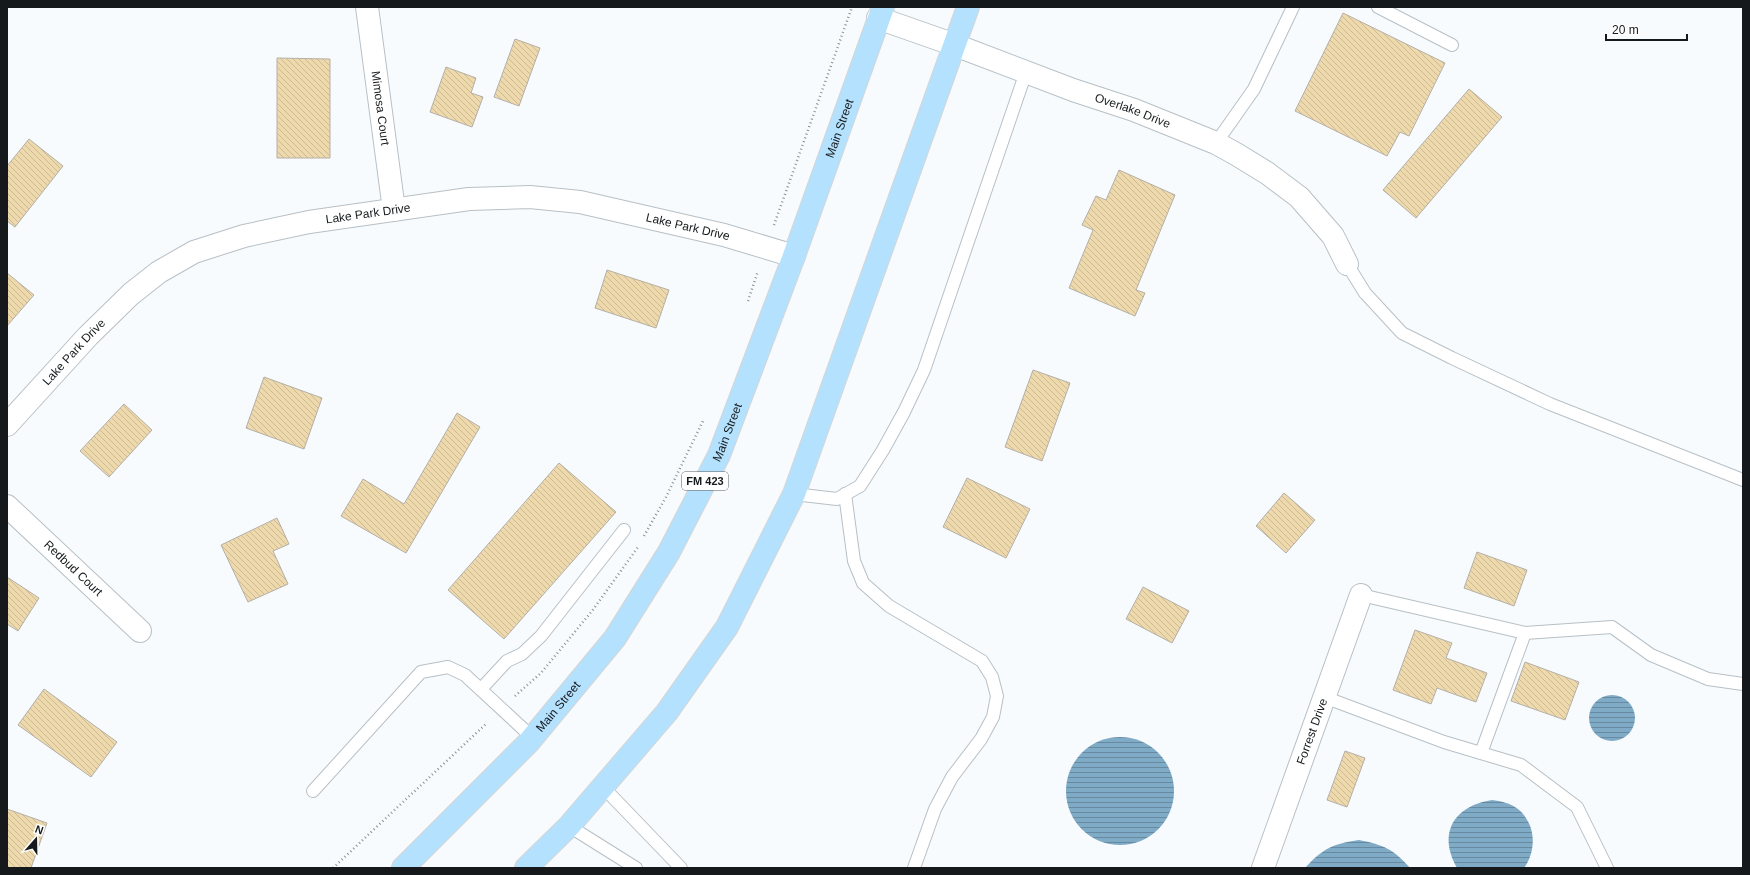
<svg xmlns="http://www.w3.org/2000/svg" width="1750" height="875" font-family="Arial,sans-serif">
  <defs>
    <pattern id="water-rules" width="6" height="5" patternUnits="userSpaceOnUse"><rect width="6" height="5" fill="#80abc7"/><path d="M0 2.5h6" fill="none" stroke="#688aa1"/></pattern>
    <pattern id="building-back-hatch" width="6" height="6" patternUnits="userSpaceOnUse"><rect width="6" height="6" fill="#eed9ad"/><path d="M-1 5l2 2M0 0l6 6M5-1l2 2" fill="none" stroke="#cbba94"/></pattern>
  </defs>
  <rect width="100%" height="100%" fill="#f7fbfe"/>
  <!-- water -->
  <g fill="url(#water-rules)">
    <circle cx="1612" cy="718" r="23"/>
    <circle cx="1120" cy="791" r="54"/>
    <path d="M 1492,800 C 1501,801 1510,803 1518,809 C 1536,824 1537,850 1524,868 L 1457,868 C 1437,833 1454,806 1492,800 Z"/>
    <path d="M 1359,840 C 1384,845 1393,849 1410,868 L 1305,868 C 1323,848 1333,844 1359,840 Z"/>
  </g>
  <!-- building -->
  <g fill="url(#building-back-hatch)" stroke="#b4afa7">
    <path d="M 1343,13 L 1445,63 L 1409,136 L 1400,132 L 1387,156 L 1295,111 Z"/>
    <path d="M 515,39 L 540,48 L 519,106 L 494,97 Z"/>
    <path d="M 277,58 L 330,59 L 330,158 L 277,158 Z"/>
    <path d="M 446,67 L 476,78 L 471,93 L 483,97 L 472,127 L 430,112 Z"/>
    <path d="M 1469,89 L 1502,117 L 1416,218 L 1383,190 Z"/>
    <path d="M 29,139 L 63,166 L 15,227 L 7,221 L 7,166 Z"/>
    <path d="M 1119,170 L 1175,195 L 1136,290 L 1145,293 L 1135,316 L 1069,288 L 1093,230 L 1082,225 L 1096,196 L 1106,200 Z"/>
    <path d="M 607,270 L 669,290 L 656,328 L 595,308 Z"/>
    <path d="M 7,273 L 34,295 L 7,326 Z"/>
    <path d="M 1033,370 L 1070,383 L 1042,461 L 1005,447 Z"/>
    <path d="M 264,377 L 322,398 L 304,449 L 246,428 Z"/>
    <path d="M 124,404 L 152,430 L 109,477 L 80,451 Z"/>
    <path d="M 457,413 L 480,427 L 406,553 L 341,516 L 363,479 L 404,504 Z"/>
    <path d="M 559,463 L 616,512 L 504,639 L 448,590 Z"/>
    <path d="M 967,478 L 1030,509 L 1006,558 L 943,527 Z"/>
    <path d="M 1284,493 L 1315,520 L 1286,553 L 1256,526 Z"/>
    <path d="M 277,518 L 289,544 L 273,551 L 288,584 L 248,602 L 221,545 Z"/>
    <path d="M 1477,552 L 1527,570 L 1514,606 L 1464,588 Z"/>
    <path d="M 7,577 L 39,598 L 18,631 L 7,624 Z"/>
    <path d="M 1143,587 L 1189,611 L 1172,643 L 1126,619 Z"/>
    <path d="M 1415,630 L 1452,643 L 1446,658 L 1487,673 L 1476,702 L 1437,688 L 1431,704 L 1393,690 Z"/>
    <path d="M 1525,662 L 1579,682 L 1565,720 L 1511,701 Z"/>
    <path d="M 44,689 L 117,742 L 91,777 L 18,725 Z"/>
    <path d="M 1345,751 L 1365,758 L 1347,807 L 1327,800 Z"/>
    <path d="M 7,809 L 47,823 L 31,868 L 7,868 Z"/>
  </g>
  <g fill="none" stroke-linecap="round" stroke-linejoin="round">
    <!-- lane casing -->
    <g stroke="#b7c0c6" stroke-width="14">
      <g id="lane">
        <path d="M 1378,7 L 1452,45"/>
        <path d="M 1216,143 L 1254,89 L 1293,7"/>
        <path d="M 1347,264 L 1365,293 L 1402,333 L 1452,358 L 1550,404 L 1743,480"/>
        <path d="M 794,494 L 837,499 L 860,486 L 883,450 L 904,412 L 924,370 L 1026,72"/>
        <path d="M 845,494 L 854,561 L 863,583 L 889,606 L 982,661 L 992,677 L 997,696 L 993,717 L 981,739 L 952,777 L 935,809 L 914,868"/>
        <path d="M 1361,595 L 1525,633 L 1612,627 L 1651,655 L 1708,679 L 1743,684"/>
        <path d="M 481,689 L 507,661 L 522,654 L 541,636 L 624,530"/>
        <path d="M 1324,697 L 1444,742 L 1521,765 L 1577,807 L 1607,868"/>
        <path d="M 1481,753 L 1525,633"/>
        <path d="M 603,787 L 681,868"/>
        <path d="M 313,791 L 421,672 L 448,667 L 465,675 L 533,738"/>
        <path d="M 569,826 L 636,868"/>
      </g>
    </g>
    <!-- street casing -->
    <g stroke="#b7c0c6" stroke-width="24">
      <g id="street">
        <path id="s1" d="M 367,7 L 394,210"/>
        <path id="s2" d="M 878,18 L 955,45 L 1073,90 L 1134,110 L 1216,143 L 1236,154 L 1267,173 L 1299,197 L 1333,236 L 1347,264"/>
        <path id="s3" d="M 7,425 L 88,336 L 131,294 L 159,272 L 194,252 L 244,236 L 309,222 L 469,199 L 530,197 L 580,202 L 724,235 L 794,256"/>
        <path id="s4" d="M 7,506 L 140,631"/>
        <path id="s5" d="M 1263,868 L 1361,595"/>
      </g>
    </g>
    <!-- primary casing -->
    <g stroke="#d5d6d6" stroke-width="24">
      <g id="primary">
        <path id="s6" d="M 403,868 L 528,743 L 615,638 L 669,552 L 719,455 L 794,256 L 883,7"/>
        <path d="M 526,868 L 569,826 L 667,712 L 727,627 L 794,494 L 968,7"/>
      </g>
    </g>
    <!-- path -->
    <g stroke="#8d9194" stroke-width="2.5" stroke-dasharray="1 3" stroke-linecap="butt">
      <path d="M 774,225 L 852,7"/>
      <path d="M 748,301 L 758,271"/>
      <path d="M 644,536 L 666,497 L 703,421"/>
      <path d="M 515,696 L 541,673 L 592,611 L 638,547"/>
      <path d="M 333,868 L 487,723"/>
    </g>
    <!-- lane -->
    <use href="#lane" stroke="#fff" stroke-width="12"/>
    <!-- street -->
    <use href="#street" stroke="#fff" stroke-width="22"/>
    <!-- primary -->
    <use href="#primary" stroke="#b4e1fd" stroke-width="22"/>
  </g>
  <g text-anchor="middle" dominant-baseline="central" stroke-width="3.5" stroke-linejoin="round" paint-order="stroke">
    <!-- shield labels -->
    <rect fill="#fff" stroke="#5b5e5f" stroke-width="1" x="682" y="472" width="46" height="18" rx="3"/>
    <g font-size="11" font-weight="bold" fill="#15191b">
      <text x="705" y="481">FM 423</text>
    </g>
    <!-- street labels -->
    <g font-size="12" fill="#15191b" stroke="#fff">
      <text stroke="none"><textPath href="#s1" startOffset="102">Mimosa Court</textPath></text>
      <text stroke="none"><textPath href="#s2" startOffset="271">Overlake Drive</textPath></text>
      <text stroke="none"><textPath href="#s6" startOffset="872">Main Street</textPath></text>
      <text stroke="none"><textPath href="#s3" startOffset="435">Lake Park Drive</textPath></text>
      <text stroke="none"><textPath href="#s3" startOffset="759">Lake Park Drive</textPath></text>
      <text stroke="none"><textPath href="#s3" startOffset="99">Lake Park Drive</textPath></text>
      <text stroke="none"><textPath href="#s6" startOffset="548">Main Street</textPath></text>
      <text stroke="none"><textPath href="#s4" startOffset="91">Redbud Court</textPath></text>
      <text stroke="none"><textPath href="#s6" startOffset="224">Main Street</textPath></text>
      <text stroke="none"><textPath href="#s5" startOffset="145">Forrest Drive</textPath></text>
    </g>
  </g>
  <!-- border -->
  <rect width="1750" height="875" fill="none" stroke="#15191b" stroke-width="16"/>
  <!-- north arrow -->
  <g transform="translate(36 839) rotate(20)" stroke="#ffffff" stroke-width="3" paint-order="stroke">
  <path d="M0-3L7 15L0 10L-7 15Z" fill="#15191b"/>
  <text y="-6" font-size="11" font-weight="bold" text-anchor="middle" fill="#15191b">N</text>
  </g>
  <!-- scale -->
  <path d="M1606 34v6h81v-6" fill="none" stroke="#15191b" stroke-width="2"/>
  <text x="1612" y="34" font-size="12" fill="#15191b" stroke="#ffffff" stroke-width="3" paint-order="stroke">20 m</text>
</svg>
